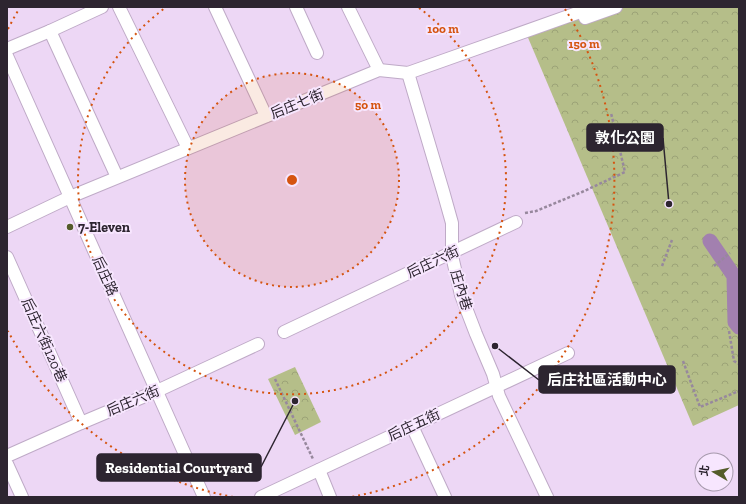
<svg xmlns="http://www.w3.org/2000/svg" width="746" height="504" font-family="'Zilla Slab','Noto Sans TC',serif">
  <defs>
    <pattern id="forest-crowns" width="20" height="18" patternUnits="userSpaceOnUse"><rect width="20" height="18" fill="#b5be89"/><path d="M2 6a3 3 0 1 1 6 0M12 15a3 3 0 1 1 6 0" fill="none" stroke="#9ca377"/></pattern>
  </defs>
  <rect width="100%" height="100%" fill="#edd7f5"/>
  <!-- forest -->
  <g fill="url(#forest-crowns)">
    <path d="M 601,7 L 739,7 L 739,405 L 693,426 L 526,33 Z"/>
    <path d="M 295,367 L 321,422 L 295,435 L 268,379 Z"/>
  </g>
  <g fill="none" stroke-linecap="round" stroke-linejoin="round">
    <!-- canal -->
    <path stroke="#a280af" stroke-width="15" d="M 710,241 L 734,276 L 735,322 L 739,327"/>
    <!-- street casing -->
    <g stroke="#bfaac7" stroke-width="14">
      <g id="street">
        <path d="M 119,7 L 188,148"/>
        <path d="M 215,7 L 266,116"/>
        <path d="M 296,7 L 317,53"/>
        <path d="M 348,7 L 379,70"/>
        <path d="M 585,18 L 616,7"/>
        <path d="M 50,31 L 117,177"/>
        <path d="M 7,49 L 50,31 L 102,7"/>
        <path d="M 7,56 L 204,497"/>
        <path d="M 408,73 L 443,191 L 452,223 L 452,256 L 461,295 L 476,334 L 493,374 L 499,396 L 546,495 L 547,497"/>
        <path d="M 7,227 L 70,197 L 379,70 L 408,73 L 594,7"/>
        <path d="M 7,257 L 81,423"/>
        <path d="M 284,332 L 516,222"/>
        <path d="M 412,426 L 445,497"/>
        <path d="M 7,456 L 81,423 L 157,391 L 258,344"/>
        <path d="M 7,464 L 22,497"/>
        <path d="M 319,470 L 330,497"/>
        <path d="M 261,497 L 568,353"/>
      </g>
    </g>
    <!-- path -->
    <g stroke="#97889d" stroke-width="2.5" stroke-dasharray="3 2" stroke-linecap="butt">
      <path d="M 525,213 L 536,211 L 582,192 L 625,172 L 611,113"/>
      <path d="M 662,266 L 672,240"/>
      <path d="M 714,266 L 730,253"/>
      <path d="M 729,331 L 734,361 L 739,364"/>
      <path d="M 683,361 L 700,407 L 739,391"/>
      <path d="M 275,379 L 313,459"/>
    </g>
    <!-- street -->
    <use href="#street" stroke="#fff" stroke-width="12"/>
  </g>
  <!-- distance rings -->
  <circle cx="292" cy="180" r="107" fill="#d55410" fill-opacity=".12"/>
  <g fill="none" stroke="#d55410" stroke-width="2" stroke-dasharray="2 4">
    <circle cx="292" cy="180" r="107"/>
    <path d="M419 8A214 214 0 1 1 165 8"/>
    <path d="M233 497A322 322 0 0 1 8 331M8 29A322 322 0 0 1 19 9M565 9A322 322 0 0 1 351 497"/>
  </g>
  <!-- markers -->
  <circle fill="#545b2a" stroke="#f7e6fe" stroke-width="1.5" cx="70" cy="227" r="4"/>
  <g text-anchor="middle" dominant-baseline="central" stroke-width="4" stroke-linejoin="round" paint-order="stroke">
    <!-- street labels -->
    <g font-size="14" fill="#2d2530" stroke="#f7e6fe">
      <text transform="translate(297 104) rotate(-22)">后庄七街</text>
      <text transform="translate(433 262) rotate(-25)">后庄六街</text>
      <text transform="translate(105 276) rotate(66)">后庄路</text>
      <text transform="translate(461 290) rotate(73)">庄內巷</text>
      <text transform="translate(44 340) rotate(66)">后庄六街120巷</text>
      <text transform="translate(133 401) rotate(-23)">后庄六街</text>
      <text transform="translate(414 425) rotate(-25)">后庄五街</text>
    </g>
    <!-- poi labels -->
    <g font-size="14" font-weight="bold" fill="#2d2530" stroke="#f7e6fe" text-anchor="start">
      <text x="78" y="227">7-Eleven</text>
    </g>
  </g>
  <circle cx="292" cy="180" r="6" fill="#d55410" stroke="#f7e6fe" stroke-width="2"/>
  <g font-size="12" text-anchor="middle" font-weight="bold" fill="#d55410" stroke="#f7e6fe" stroke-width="4" stroke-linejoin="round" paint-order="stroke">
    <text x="443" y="33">100 m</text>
    <text x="584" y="48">150 m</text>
    <text x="368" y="109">50 m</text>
  </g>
  <!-- callouts -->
  <path fill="none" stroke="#2d2530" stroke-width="1.5" d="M669 204L663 138M495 346L539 380M295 401L261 467"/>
  <g fill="#2d2530" stroke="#f7e6fe" stroke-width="1.5">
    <circle cx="669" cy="204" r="4"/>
    <circle cx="495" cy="346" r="4"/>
    <circle cx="295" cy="401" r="4"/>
  </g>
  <g fill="#2d2530" stroke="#2d2530" stroke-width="1.5">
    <rect x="587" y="124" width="76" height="27" rx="4"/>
    <rect x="539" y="366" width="136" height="27" rx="4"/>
    <rect x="97" y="454" width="164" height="27" rx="4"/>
  </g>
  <g font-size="15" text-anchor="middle" font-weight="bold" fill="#fff">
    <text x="625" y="143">敦化公園</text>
    <text x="607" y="385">后庄社區活動中心</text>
    <text x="179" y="473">Residential Courtyard</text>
  </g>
  <!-- border -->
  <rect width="746" height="504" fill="none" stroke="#2d2530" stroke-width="16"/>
  <!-- north arrow -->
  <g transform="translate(714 472) rotate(279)"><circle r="19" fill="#f7e6fe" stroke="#a699ac"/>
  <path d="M0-3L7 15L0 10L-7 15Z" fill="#545b2a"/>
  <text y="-6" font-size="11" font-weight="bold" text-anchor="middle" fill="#2d2530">北</text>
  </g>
</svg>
